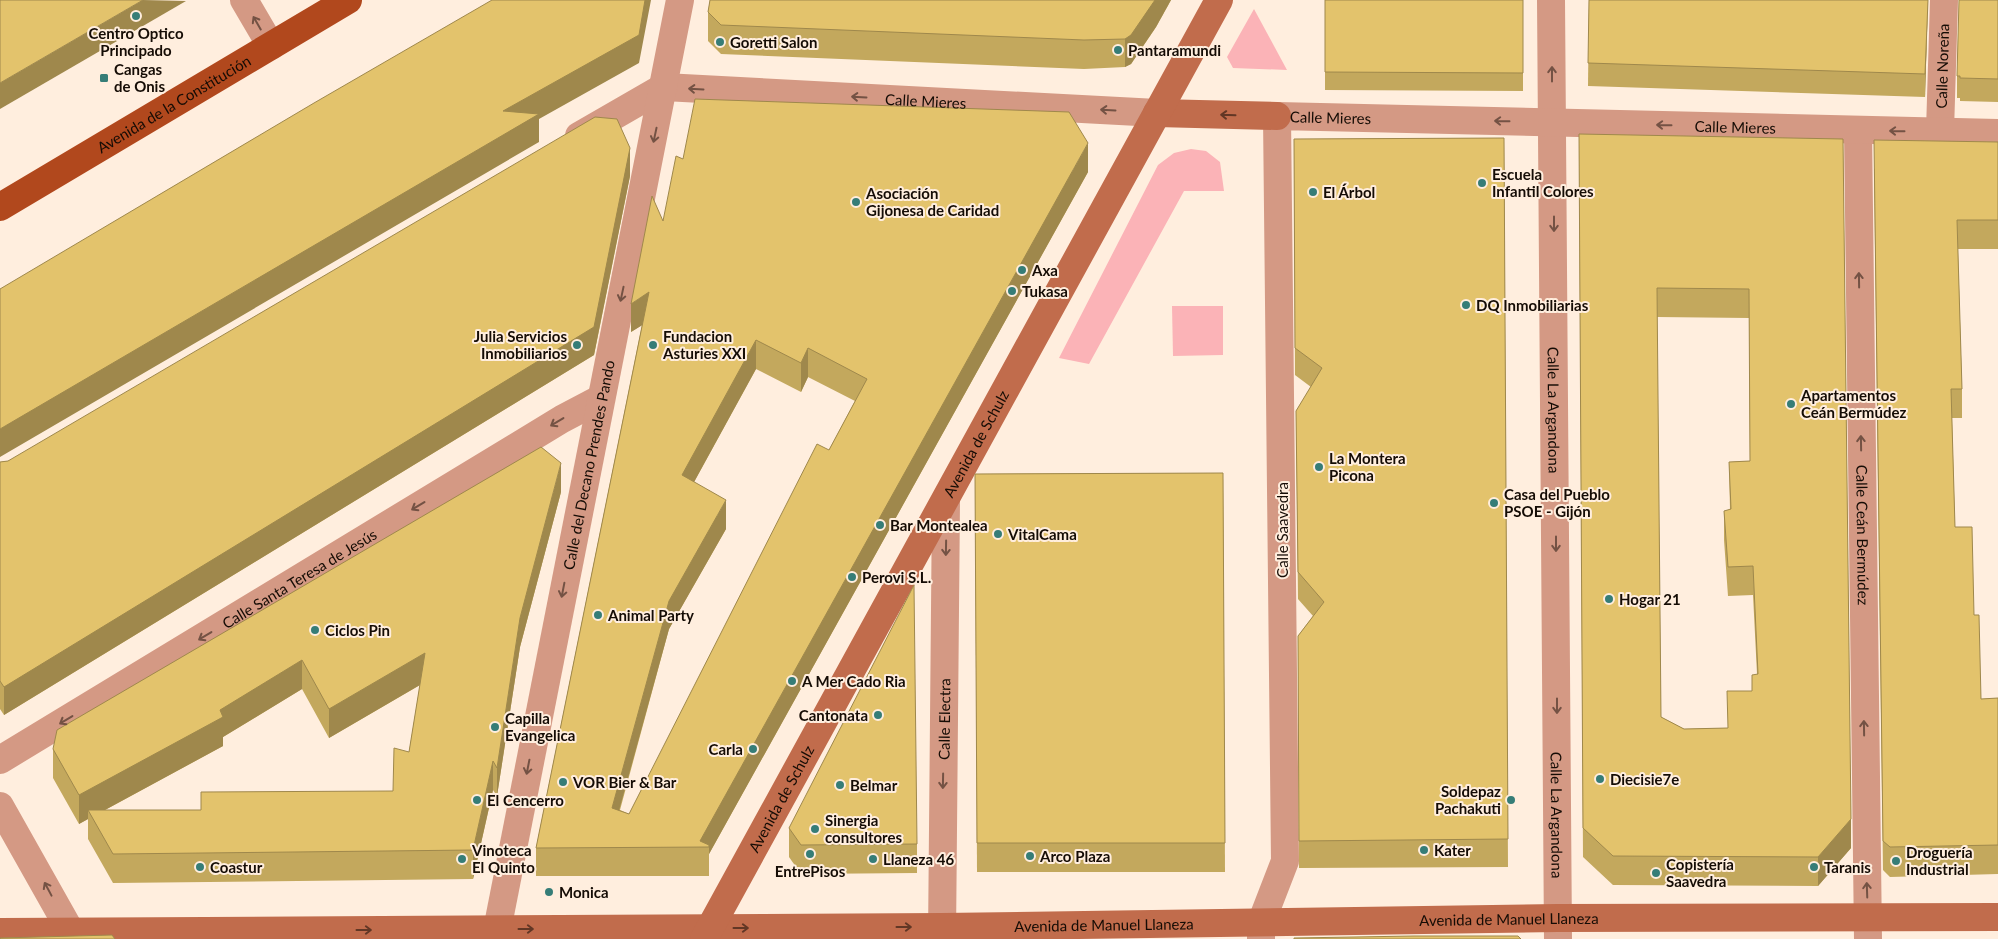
<svg xmlns="http://www.w3.org/2000/svg" width="1998" height="939" font-family="Lato,sans-serif">
  <rect width="100%" height="100%" fill="#ffeede"/>
  <!-- green -->
  <g fill="#fbb3b7">
    <path d="M 1254,9 L 1287,70 L 1233,68 L 1227,57 Z"/>
    <path d="M 1191,149 L 1206,151 L 1220,162 L 1224,191 L 1184,191 L 1089,364 L 1059,358 L 1158,165 L 1174,153 Z"/>
    <path d="M 1172,306 L 1223,306 L 1223,355 L 1173,356 Z"/>
  </g>
  <g fill="none" stroke-linecap="round" stroke-linejoin="round">
    <!-- street -->
    <g stroke="#d49984" stroke-width="28">
      <path d="M 244,0 L 271,46"/>
      <path id="s1" d="M 1551,0 L 1558,939"/>
      <path id="s2" d="M 664,87 L 1157,113"/>
      <path id="s3" d="M 1858,130 L 1868,939"/>
      <path id="s4" d="M 1940,131 L 1944,0"/>
      <path d="M 579,136 L 664,87"/>
      <path id="s5" d="M 0,760 L 562,419 L 600,399"/>
      <path d="M 0,806 L 71,932"/>
      <path id="s6" d="M 497,930 L 680,0"/>
      <path id="s7" d="M 942,939 L 946,500"/>
      <path id="s8" d="M 1261,939 L 1261,923 L 1285,861 L 1277,116 L 1998,133"/>
    </g>
    <!-- secondary -->
    <g stroke="#c16c4c" stroke-width="28">
      <path d="M 1157,113 L 1277,116"/>
      <path id="s9" d="M 0,932 L 942,927 L 1558,918 L 1998,917"/>
      <path id="s10" d="M 704,939 L 1219,0"/>
    </g>
    <!-- primary -->
    <path stroke="#b1481d" stroke-width="28" id="s11" d="M 0,207 L 348,0"/>
  </g>
  <!-- wall -->
  <g fill="#c3a85d" fill-rule="evenodd">
    <path d="M 710,0 L 1171,0 L 1156,27 L 1131,64 L 1125,67 L 1084,69 L 721,54 L 708,41 L 708,12 Z"/>
    <path d="M 1325,0 L 1523,0 L 1523,91 L 1325,90 Z"/>
    <path d="M 1589,0 L 1928,0 L 1925,97 L 1588,86 Z"/>
    <path d="M 1998,0 L 1998,102 L 1960,101 L 1960,98 L 1957,98 L 1957,76 Z"/>
    <path d="M 1579,134 L 1843,139 L 1851,848 L 1818,886 L 1613,885 L 1583,857 ZM 1657,317 L 1749,318 L 1750,461 L 1729,462 L 1730,510 L 1724,511 L 1724,540 L 1728,596 L 1753,595 L 1757,674 L 1752,691 L 1728,728 L 1684,729 L 1661,717 Z"/>
    <path d="M 1504,138 L 1508,867 L 1299,868 L 1298,636 L 1313,616 L 1298,599 L 1296,411 L 1311,387 L 1295,375 L 1294,139 Z"/>
    <path d="M 1998,142 L 1998,249 L 1958,249 L 1962,389 L 1962,418 L 1952,418 L 1955,527 L 1974,615 L 1981,699 L 1998,698 L 1998,874 L 1890,877 L 1883,870 L 1874,169 Z"/>
    <path d="M 683,159 L 1088,172 L 709,854 L 709,876 L 536,876 L 536,848 L 642,325 L 631,332 L 663,221 ZM 756,369 L 801,392 L 808,377 L 855,401 L 829,450 L 629,814 L 620,810 L 669,629 L 726,529 L 694,482 Z"/>
    <path d="M 630,176 L 594,355 L 4,715 L 0,709 L 0,462 L 8,461 Z"/>
    <path d="M 1223,473 L 1225,872 L 977,872 L 975,474 Z"/>
    <path d="M 561,492 L 520,647 L 497,796 L 493,790 L 473,879 L 113,883 L 88,839 L 88,819 L 79,824 L 53,778 L 53,749 ZM 420,685 L 409,752 L 393,791 L 201,810 L 105,810 L 223,746 L 223,737 L 302,689 L 329,738 Z"/>
    <path d="M 789,828 L 917,844 L 917,873 L 801,874 L 789,857 Z"/>
  </g>
  <!-- shaded-wall -->
  <g fill="#9f884c">
    <path d="M 143,0 L 186,1 L 0,109 L 0,83 Z"/>
    <path d="M 645,0 L 651,0 L 639,63 L 539,119 L 539,142 L 0,457 L 0,429 L 503,111 Z"/>
    <path d="M 1155,0 L 1171,0 L 1156,27 L 1131,64 L 1125,67 L 1125,39 Z"/>
    <path d="M 1928,0 L 1925,97 L 1925,74 Z"/>
    <path d="M 1088,143 L 1088,172 L 709,854 L 709,876 L 709,847 L 700,841 Z"/>
    <path d="M 630,148 L 630,176 L 594,355 L 4,715 L 4,687 Z"/>
    <path d="M 649,292 L 649,321 L 631,332 L 631,304 Z"/>
    <path d="M 756,340 L 756,369 L 682,504 L 682,475 Z"/>
    <path d="M 808,348 L 808,377 L 801,392 L 801,363 Z"/>
    <path d="M 561,463 L 561,492 L 520,647 L 497,796 L 497,768 L 520,618 Z"/>
    <path d="M 726,500 L 726,529 L 669,629 L 612,836 L 612,808 L 669,601 Z"/>
    <path d="M 425,653 L 425,682 L 329,738 L 329,709 Z"/>
    <path d="M 302,660 L 302,689 L 223,737 L 223,746 L 92,817 L 88,810 L 88,819 L 79,824 L 79,795 Z"/>
    <path d="M 493,761 L 493,790 L 473,879 L 473,850 Z"/>
    <path d="M 1851,819 L 1851,848 L 1818,886 L 1818,857 Z"/>
  </g>
  <!-- building -->
  <g fill="#e3c36c" stroke="#9f884c" fill-rule="evenodd">
    <path d="M 0,0 L 143,0 L 0,83 Z"/>
    <path d="M 492,0 L 645,0 L 639,35 L 503,111 L 539,114 L 0,429 L 0,289 L 314,103 Z"/>
    <path d="M 710,0 L 1155,0 L 1131,35 L 1125,39 L 1084,40 L 721,25 L 708,12 Z"/>
    <path d="M 1325,0 L 1523,0 L 1523,73 L 1325,72 Z"/>
    <path d="M 1589,0 L 1928,0 L 1925,74 L 1588,63 Z"/>
    <path d="M 1959,0 L 1998,0 L 1998,79 L 1960,78 L 1960,76 L 1957,76 Z"/>
    <path d="M 695,99 L 1069,112 L 1088,143 L 700,841 L 709,845 L 709,847 L 536,848 L 649,292 L 631,304 L 652,196 L 663,221 L 676,156 L 683,159 ZM 756,340 L 801,363 L 808,348 L 867,379 L 829,450 L 817,444 L 629,814 L 612,808 L 669,601 L 726,500 L 682,475 Z"/>
    <path d="M 595,117 L 617,119 L 630,148 L 594,327 L 4,687 L 0,681 L 0,462 L 8,461 Z"/>
    <path d="M 1579,134 L 1843,139 L 1851,819 L 1818,857 L 1613,856 L 1583,828 ZM 1657,288 L 1749,289 L 1750,461 L 1729,462 L 1731,509 L 1724,511 L 1728,567 L 1753,566 L 1758,674 L 1752,675 L 1752,691 L 1727,691 L 1728,728 L 1684,729 L 1661,717 Z"/>
    <path d="M 1504,138 L 1508,839 L 1299,841 L 1298,636 L 1324,602 L 1298,572 L 1296,411 L 1322,368 L 1295,348 L 1294,139 Z"/>
    <path d="M 1874,140 L 1998,142 L 1998,220 L 1957,220 L 1962,389 L 1951,389 L 1955,527 L 1972,527 L 1974,615 L 1979,615 L 1981,699 L 1998,698 L 1998,845 L 1890,847 L 1883,841 Z"/>
    <path d="M 541,447 L 561,463 L 520,618 L 497,768 L 493,761 L 473,850 L 113,854 L 88,810 L 201,810 L 201,792 L 393,791 L 394,748 L 409,752 L 425,653 L 329,709 L 302,660 L 220,710 L 223,717 L 79,795 L 53,749 L 57,730 Z"/>
    <path d="M 1223,473 L 1225,843 L 977,843 L 975,474 Z"/>
    <path d="M 914,585 L 917,844 L 801,845 L 789,828 Z"/>
    <path d="M 112,935 L 115,939 L 0,939 L 0,938 Z"/>
    <path d="M 1414,936 L 1518,936 L 1521,939 L 1294,939 L 1294,938 Z"/>
  </g>
  <!-- one-way arrows -->
  <defs><path id="oneway-shaft" d="M-6 0H5M1.5-3L5.5 0L1.5 3" fill="none" stroke-width="1.6" stroke-linecap="round" stroke-linejoin="round" transform="scale(1.25)"/></defs>
  <g stroke="#745244">
    <use href="#oneway-shaft" transform="translate(257 23) rotate(-120)"/>
    <use href="#oneway-shaft" transform="translate(1552 74) rotate(-90)"/>
    <use href="#oneway-shaft" transform="translate(696 89) rotate(-177)"/>
    <use href="#oneway-shaft" transform="translate(859 97) rotate(-177)"/>
    <use href="#oneway-shaft" transform="translate(1108 110) rotate(-177)"/>
    <use href="#oneway-shaft" transform="translate(1502 121) rotate(-179)"/>
    <use href="#oneway-shaft" transform="translate(1664 125) rotate(-179)"/>
    <use href="#oneway-shaft" transform="translate(1897 131) rotate(-179)"/>
    <use href="#oneway-shaft" transform="translate(655 135) rotate(102)"/>
    <use href="#oneway-shaft" transform="translate(1554 224) rotate(90)"/>
    <use href="#oneway-shaft" transform="translate(1859 280) rotate(-91)"/>
    <use href="#oneway-shaft" transform="translate(622 294) rotate(102)"/>
    <use href="#oneway-shaft" transform="translate(557 422) rotate(149)"/>
    <use href="#oneway-shaft" transform="translate(1861 443) rotate(-91)"/>
    <use href="#oneway-shaft" transform="translate(418 506) rotate(149)"/>
    <use href="#oneway-shaft" transform="translate(1556 544) rotate(90)"/>
    <use href="#oneway-shaft" transform="translate(946 548) rotate(91)"/>
    <use href="#oneway-shaft" transform="translate(563 590) rotate(101)"/>
    <use href="#oneway-shaft" transform="translate(205 636) rotate(149)"/>
    <use href="#oneway-shaft" transform="translate(1557 706) rotate(90)"/>
    <use href="#oneway-shaft" transform="translate(66 720) rotate(149)"/>
    <use href="#oneway-shaft" transform="translate(1864 728) rotate(-91)"/>
    <use href="#oneway-shaft" transform="translate(528 767) rotate(101)"/>
    <use href="#oneway-shaft" transform="translate(943 781) rotate(91)"/>
    <use href="#oneway-shaft" transform="translate(48 889) rotate(-118)"/>
    <use href="#oneway-shaft" transform="translate(1867 890) rotate(-92)"/>
  </g>
  <g stroke="#623725">
    <use href="#oneway-shaft" transform="translate(1228 115) rotate(-178)"/>
    <use href="#oneway-shaft" transform="translate(904 927)"/>
    <use href="#oneway-shaft" transform="translate(741 928)"/>
    <use href="#oneway-shaft" transform="translate(526 929)"/>
    <use href="#oneway-shaft" transform="translate(364 930)"/>
  </g>
  <!-- markers -->
  <g fill="#367d77" stroke="#ffeede" stroke-width="2">
    <circle cx="136" cy="16" r="5"/>
    <circle cx="720" cy="42" r="5"/>
    <circle cx="1118" cy="50" r="5"/>
    <rect x="99" y="73" width="10" height="10" rx="2.5"/>
    <circle cx="1482" cy="183" r="5"/>
    <circle cx="1313" cy="192" r="5"/>
    <circle cx="856" cy="202" r="5"/>
    <circle cx="1022" cy="270" r="5"/>
    <circle cx="1012" cy="291" r="5"/>
    <circle cx="1466" cy="305" r="5"/>
    <circle cx="577" cy="345" r="5"/>
    <circle cx="653" cy="345" r="5"/>
    <circle cx="1791" cy="404" r="5"/>
    <circle cx="1319" cy="467" r="5"/>
    <circle cx="1494" cy="503" r="5"/>
    <circle cx="880" cy="525" r="5"/>
    <circle cx="998" cy="534" r="5"/>
    <circle cx="852" cy="577" r="5"/>
    <circle cx="1609" cy="599" r="5"/>
    <circle cx="598" cy="615" r="5"/>
    <circle cx="315" cy="630" r="5"/>
    <circle cx="792" cy="681" r="5"/>
    <circle cx="878" cy="715" r="5"/>
    <circle cx="495" cy="727" r="5"/>
    <circle cx="753" cy="749" r="5"/>
    <circle cx="1600" cy="779" r="5"/>
    <circle cx="563" cy="782" r="5"/>
    <circle cx="840" cy="785" r="5"/>
    <circle cx="477" cy="800" r="5"/>
    <circle cx="1511" cy="800" r="5"/>
    <circle cx="815" cy="829" r="5"/>
    <circle cx="1424" cy="850" r="5"/>
    <circle cx="810" cy="854" r="5"/>
    <circle cx="1030" cy="856" r="5"/>
    <circle cx="462" cy="859" r="5"/>
    <circle cx="873" cy="859" r="5"/>
    <circle cx="1896" cy="861" r="5"/>
    <circle cx="200" cy="867" r="5"/>
    <circle cx="1814" cy="867" r="5"/>
    <circle cx="1656" cy="873" r="5"/>
    <circle cx="549" cy="892" r="5"/>
  </g>
  <g text-anchor="middle" dominant-baseline="central" stroke-width="4" stroke-linejoin="round" paint-order="stroke">
    <!-- poi labels -->
    <g font-size="15" font-weight="bold" fill="#150c05" stroke="#ffeede" text-anchor="start">
      <text x="136" y="33" text-anchor="middle">Centro Optico<tspan x="136" dy="17">Principado</tspan></text>
      <text x="730" y="42">Goretti Salon</text>
      <text x="1128" y="50">Pantaramundi</text>
      <text x="114" y="69">Cangas<tspan x="114" dy="17">de Onis</tspan></text>
      <text x="1492" y="174">Escuela<tspan x="1492" dy="17">Infantil Colores</tspan></text>
      <text x="1323" y="192">El Árbol</text>
      <text x="866" y="193">Asociación<tspan x="866" dy="17">Gijonesa de Caridad</tspan></text>
      <text x="1032" y="270">Axa</text>
      <text x="1022" y="291">Tukasa</text>
      <text x="1476" y="305">DQ Inmobiliarias</text>
      <text x="567" y="336" text-anchor="end">Julia Servicios<tspan x="567" dy="17">Inmobiliarios</tspan></text>
      <text x="663" y="336">Fundacion<tspan x="663" dy="17">Asturies XXI</tspan></text>
      <text x="1801" y="395">Apartamentos<tspan x="1801" dy="17">Ceán Bermúdez</tspan></text>
      <text x="1329" y="458">La Montera<tspan x="1329" dy="17">Picona</tspan></text>
      <text x="1504" y="494">Casa del Pueblo<tspan x="1504" dy="17">PSOE - Gijón</tspan></text>
      <text x="890" y="525">Bar Montealea</text>
      <text x="1008" y="534">VitalCama</text>
      <text x="862" y="577">Perovi S.L.</text>
      <text x="1619" y="599">Hogar 21</text>
      <text x="608" y="615">Animal Party</text>
      <text x="325" y="630">Ciclos Pin</text>
      <text x="802" y="681">A Mer Cado Ria</text>
      <text x="868" y="715" text-anchor="end">Cantonata</text>
      <text x="505" y="718">Capilla<tspan x="505" dy="17">Evangelica</tspan></text>
      <text x="743" y="749" text-anchor="end">Carla</text>
      <text x="1610" y="779">Diecisie7e</text>
      <text x="573" y="782">VOR Bier &amp; Bar</text>
      <text x="850" y="785">Belmar</text>
      <text x="1501" y="791" text-anchor="end">Soldepaz<tspan x="1501" dy="17">Pachakuti</tspan></text>
      <text x="487" y="800">El Cencerro</text>
      <text x="825" y="820">Sinergia<tspan x="825" dy="17">consultores</tspan></text>
      <text x="472" y="850">Vinoteca<tspan x="472" dy="17">El Quinto</tspan></text>
      <text x="1434" y="850">Kater</text>
      <text x="1906" y="852">Droguería<tspan x="1906" dy="17">Industrial</tspan></text>
      <text x="1040" y="856">Arco Plaza</text>
      <text x="883" y="859">Llaneza 46</text>
      <text x="1666" y="864">Copistería<tspan x="1666" dy="17">Saavedra</tspan></text>
      <text x="210" y="867">Coastur</text>
      <text x="1824" y="867">Taranis</text>
      <text x="810" y="871" text-anchor="middle">EntrePisos</text>
      <text x="559" y="892">Monica</text>
    </g>
    <!-- street labels -->
    <g font-size="15" fill="#150c05" stroke="#ffeede">
      <text stroke="none"><textPath href="#s4" startOffset="65">Calle Noreña</textPath></text>
      <text stroke="none"><textPath href="#s2" startOffset="262">Calle Mieres</textPath></text>
      <text stroke="none"><textPath href="#s11" startOffset="202">Avenida de la Constitución</textPath></text>
      <text stroke="none"><textPath href="#s8" startOffset="881">Calle Mieres</textPath></text>
      <text stroke="none"><textPath href="#s8" startOffset="1286">Calle Mieres</textPath></text>
      <text stroke="none"><textPath href="#s1" startOffset="410">Calle La Argandona</textPath></text>
      <text stroke="none"><textPath href="#s10" startOffset="565">Avenida de Schulz</textPath></text>
      <text stroke="none"><textPath href="#s6" startOffset="474">Calle del Decano Prendes Pando</textPath></text>
      <text transform="translate(1282 530) rotate(-90)">Calle Saavedra</text>
      <text stroke="none"><textPath href="#s3" startOffset="405">Calle Ceán Bermúdez</textPath></text>
      <text stroke="none"><textPath href="#s5" startOffset="350">Calle Santa Teresa de Jesús</textPath></text>
      <text stroke="none"><textPath href="#s7" startOffset="220">Calle Electra</textPath></text>
      <text stroke="none"><textPath href="#s10" startOffset="160">Avenida de Schulz</textPath></text>
      <text stroke="none"><textPath href="#s1" startOffset="815">Calle La Argandona</textPath></text>
      <text stroke="none"><textPath href="#s9" startOffset="1509">Avenida de Manuel Llaneza</textPath></text>
      <text stroke="none"><textPath href="#s9" startOffset="1104">Avenida de Manuel Llaneza</textPath></text>
    </g>
  </g>
</svg>
